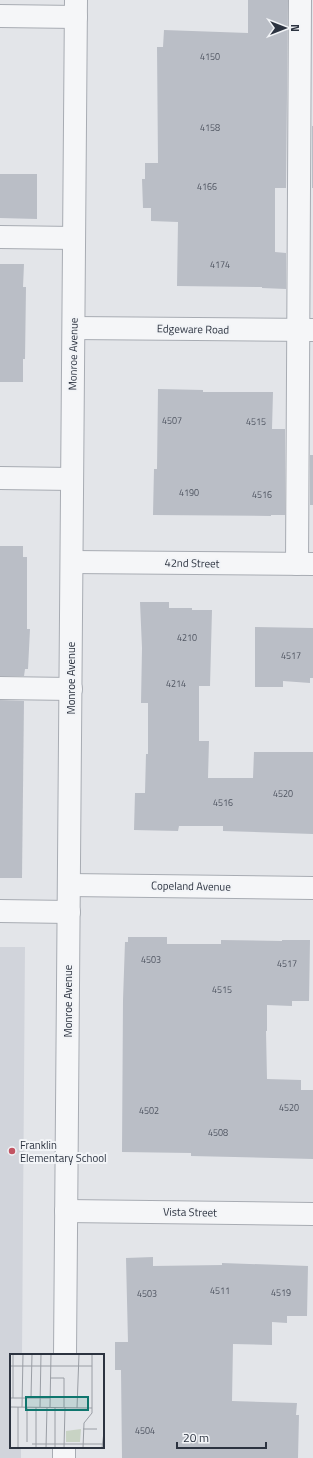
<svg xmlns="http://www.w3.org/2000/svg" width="313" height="1458" font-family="'Titillium Web',sans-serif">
  <rect width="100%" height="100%" fill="#e3e5e9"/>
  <!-- built -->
  <path fill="#d1d4db" d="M 0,947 L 25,947 L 22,1355 L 11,1355 L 11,1447 L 21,1447 L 21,1458 L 0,1458 Z"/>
  <!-- building -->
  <g fill="#babec6">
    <path d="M 248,0 L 288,0 L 286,188 L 275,188 L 275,252 L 286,253 L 286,289 L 262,288 L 262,287 L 177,286 L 178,222 L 151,221 L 151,208 L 143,208 L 142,179 L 145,179 L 145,163 L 158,163 L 157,47 L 163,47 L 164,30 L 248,33 Z"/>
    <rect x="312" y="126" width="1" height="62"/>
    <path d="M 0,174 L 37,174 L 37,219 L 0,218 Z"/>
    <path d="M 0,264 L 24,264 L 23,287 L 26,287 L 25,359 L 23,359 L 23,382 L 0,382 Z"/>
    <path d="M 158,389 L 203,390 L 203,392 L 273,392 L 272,429 L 285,429 L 285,515 L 271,515 L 271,516 L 153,515 L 154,469 L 157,469 Z"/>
    <rect x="310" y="455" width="3" height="50"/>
    <path d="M 0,546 L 23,546 L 23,557 L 27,557 L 27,629 L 30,629 L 28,669 L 25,669 L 24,676 L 0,676 Z"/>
    <path d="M 140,602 L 169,602 L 169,608 L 192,608 L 192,610 L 212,610 L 210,686 L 199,686 L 199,741 L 209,741 L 208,778 L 253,778 L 254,752 L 313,752 L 313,834 L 223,831 L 223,826 L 179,826 L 178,831 L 134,830 L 135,793 L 145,793 L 146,754 L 148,754 L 148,703 L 141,703 L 142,648 Z"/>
    <path d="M 255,627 L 313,628 L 313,678 L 310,678 L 310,683 L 283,681 L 283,687 L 255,687 Z"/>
    <path d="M 0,700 L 24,701 L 22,878 L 0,878 Z"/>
    <path d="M 128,937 L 167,937 L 167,944 L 221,944 L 221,940 L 282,941 L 282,940 L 310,940 L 309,1001 L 292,1001 L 292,1006 L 267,1005 L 267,1031 L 266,1031 L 267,1079 L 301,1080 L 301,1090 L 313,1090 L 313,1159 L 191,1156 L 191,1153 L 122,1152 L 123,1000 L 125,942 L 128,942 Z"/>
    <path d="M 153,1257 L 153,1266 L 222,1265 L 222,1263 L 308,1266 L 307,1316 L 287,1316 L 287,1323 L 272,1322 L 272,1345 L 233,1344 L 232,1401 L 297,1403 L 296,1415 L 299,1415 L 298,1458 L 122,1458 L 121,1370 L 115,1370 L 115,1342 L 128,1342 L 126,1258 Z"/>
  </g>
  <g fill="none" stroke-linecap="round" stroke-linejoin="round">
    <!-- minor casing -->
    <g stroke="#a8acb3" stroke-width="24">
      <g id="minor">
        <path d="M 0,16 L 76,17"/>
        <path d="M 0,237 L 74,238"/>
        <path d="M 74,328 L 312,330"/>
        <path d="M 0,478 L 72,479"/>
        <path d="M 72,562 L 313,564"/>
        <path d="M 297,564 L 300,0"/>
        <path d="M 0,688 L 71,689"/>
        <path d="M 69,885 L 313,888"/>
        <path d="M 0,911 L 69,912"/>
        <path d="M 66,1211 L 313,1214"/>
        <path d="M 65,1355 L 76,0"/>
        <path d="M 64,1458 L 64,1447"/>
      </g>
    </g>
    <!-- minor -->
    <use href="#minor" stroke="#f5f6f8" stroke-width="22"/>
  </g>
  <!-- markers -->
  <circle fill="#c25462" stroke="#f2f4f7" stroke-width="1.5" cx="12" cy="1151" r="4"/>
  <g text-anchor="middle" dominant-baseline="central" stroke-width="4" stroke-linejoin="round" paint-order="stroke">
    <!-- number labels -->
    <g font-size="9" fill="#505662">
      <text x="210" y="56">4150</text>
      <text x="210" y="127">4158</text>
      <text x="207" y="186">4166</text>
      <text x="220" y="264">4174</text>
      <text x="172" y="420">4507</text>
      <text x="256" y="421">4515</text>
      <text x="189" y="492">4190</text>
      <text x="262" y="494">4516</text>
      <text x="187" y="637">4210</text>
      <text x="291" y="655">4517</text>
      <text x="176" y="683">4214</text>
      <text x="283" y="793">4520</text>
      <text x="223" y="802">4516</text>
      <text x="151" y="959">4503</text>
      <text x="287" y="963">4517</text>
      <text x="222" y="989">4515</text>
      <text x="289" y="1107">4520</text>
      <text x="149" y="1110">4502</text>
      <text x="218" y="1132">4508</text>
      <text x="220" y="1290">4511</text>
      <text x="281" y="1292">4519</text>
      <text x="147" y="1293">4503</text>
      <text x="145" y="1430">4504</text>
    </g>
    <!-- street labels -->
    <g font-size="11" fill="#2c3340" stroke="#f2f4f7">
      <text transform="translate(193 329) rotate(1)">Edgeware Road</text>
      <text transform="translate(73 354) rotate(-89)">Monroe Avenue</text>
      <text transform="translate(192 563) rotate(1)">42nd Street</text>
      <text transform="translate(71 678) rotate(-90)">Monroe Avenue</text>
      <text transform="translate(191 886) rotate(1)">Copeland Avenue</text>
      <text transform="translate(68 1001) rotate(-90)">Monroe Avenue</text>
      <text transform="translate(190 1212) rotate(1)">Vista Street</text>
    </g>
    <!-- poi labels -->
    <g font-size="11" fill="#2c3340" stroke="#f2f4f7" text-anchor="start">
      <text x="20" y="1145">Franklin<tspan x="20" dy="13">Elementary School</tspan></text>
    </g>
  </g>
  <!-- overview -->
  <g transform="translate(10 1354)">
    <rect width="94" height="94" fill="#e3e5e9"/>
    <path d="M 71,75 L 70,88 L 56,88 L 56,77 Z" fill="#c8d3c4"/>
    <path fill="none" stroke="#9a9ea5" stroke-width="1" d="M 0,12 L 82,12M 40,24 L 54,24 L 54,53M 0,44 L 40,44M 3,44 L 3,0M 21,44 L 22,0M 0,53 L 82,54M 12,53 L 13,0M 30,53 L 31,0M 40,53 L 41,0M 67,54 L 69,0M 73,75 L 87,75M 17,88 L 17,53M 22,90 L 94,90M 8,94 L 8,53M 26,94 L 26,53M 36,94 L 37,53M 45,94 L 45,53M 54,94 L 55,53M 73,94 L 74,69 L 82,59 L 82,0M 92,94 L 94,78"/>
    <path fill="#0f766e" fill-opacity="0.15" stroke="#0f766e" stroke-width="2" d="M 16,43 L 78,43 L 78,56 L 16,56 Z"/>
    <rect width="94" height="94" fill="none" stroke="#2c3340" stroke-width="2"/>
  </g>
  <!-- north arrow -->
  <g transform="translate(285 28) rotate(90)" stroke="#f2f4f7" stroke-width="3" paint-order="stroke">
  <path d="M0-3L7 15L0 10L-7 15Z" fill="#2c3340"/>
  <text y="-6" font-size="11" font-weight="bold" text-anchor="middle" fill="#2c3340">N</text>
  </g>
  <!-- scale -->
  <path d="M177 1442v6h89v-6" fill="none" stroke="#2c3340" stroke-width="2"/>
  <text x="183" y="1442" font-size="12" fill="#2c3340" stroke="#f2f4f7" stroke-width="3" paint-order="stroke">20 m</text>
</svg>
